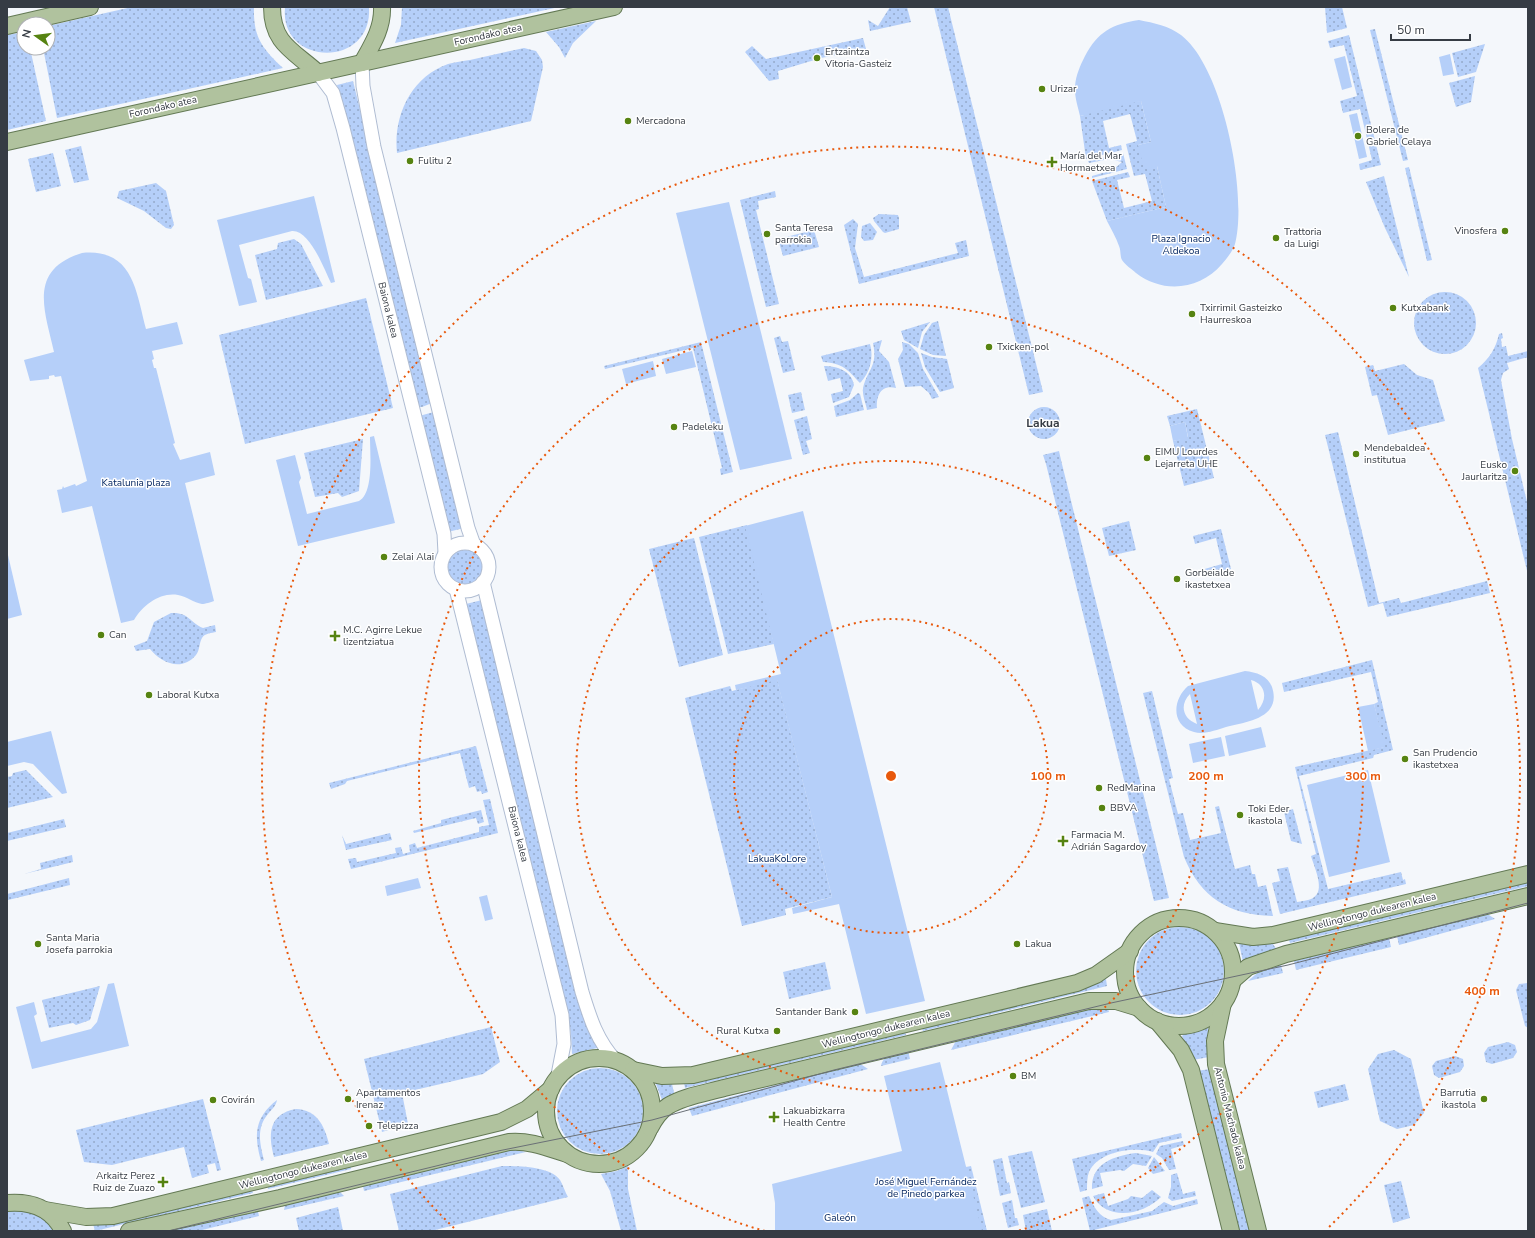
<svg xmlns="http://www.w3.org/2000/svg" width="1535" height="1238" font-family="'Nunito Sans',sans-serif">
  <defs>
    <pattern id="grass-dots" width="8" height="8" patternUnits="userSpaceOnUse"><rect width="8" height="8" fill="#b5cff9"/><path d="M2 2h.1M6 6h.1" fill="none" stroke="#94a9cb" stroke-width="1.8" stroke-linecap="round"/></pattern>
  </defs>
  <rect width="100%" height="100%" fill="#f4f7fb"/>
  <!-- grass -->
  <g fill="url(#grass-dots)">
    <path d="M 132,7 L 254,7 C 253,37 262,48 283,68 L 57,118 L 43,48 L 48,48 L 48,26 Z"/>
    <path d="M 285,7 L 369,7 C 373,69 279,67 285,7 Z"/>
    <path d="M 402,7 L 559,7 L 395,43 L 401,25 Z"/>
    <path d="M 890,7 L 907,7 L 911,22 L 870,31 L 868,20 L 878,26 Z"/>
    <path d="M 934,7 L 948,7 L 1043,392 L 1029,395 Z"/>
    <path d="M 1325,7 L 1342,7 L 1347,28 L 1327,33 Z"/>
    <path d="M 596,21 L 573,43 L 565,58 L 559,47 L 546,32 Z"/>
    <path d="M 1375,29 L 1408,160 L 1403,161 L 1370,30 Z"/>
    <path d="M 24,32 L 24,48 L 30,48 L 46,121 L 7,130 L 7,35 Z"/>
    <path d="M 1349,35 L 1381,165 L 1360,170 L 1359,164 L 1372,160 L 1360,109 L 1343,113 L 1340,101 L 1357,96 L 1344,45 L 1330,48 L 1328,41 Z"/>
    <path d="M 863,38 L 866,49 L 821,58 L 778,71 L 779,79 L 769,81 L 745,52 L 752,46 L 766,59 Z"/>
    <path d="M 1485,44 L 1476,72 L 1458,77 L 1452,53 Z"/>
    <path d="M 524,48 L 536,51 L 542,60 L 543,67 L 531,121 L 397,153 C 393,116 411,77 448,64 C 455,62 463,61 470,60 C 488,56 506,52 524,48 Z"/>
    <path d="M 1475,76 L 1471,102 L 1456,107 L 1449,83 Z"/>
    <path d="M 353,81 L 432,403 L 422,407 L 417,407 L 337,85 Z"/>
    <path d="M 1141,101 L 1151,142 L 1138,145 L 1157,166 L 1166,207 L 1107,221 L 1092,181 L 1128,172 L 1130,177 L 1117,180 L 1124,208 L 1152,201 L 1145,174 L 1134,176 L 1126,144 L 1137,141 L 1130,114 L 1103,121 L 1109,148 L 1121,145 L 1122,150 L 1086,159 L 1080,116 L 1084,115 L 1084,104 Z"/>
    <path d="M 81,146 L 89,180 L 74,183 L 65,150 Z"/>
    <path d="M 53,153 L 61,186 L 36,192 L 28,159 Z"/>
    <path d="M 1123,153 L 1127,169 L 1092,178 L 1092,176 L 1113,170 L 1122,162 L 1109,159 L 1089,163 L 1088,161 Z"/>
    <path d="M 1409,167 L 1432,260 L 1427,261 L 1405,168 Z"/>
    <path d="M 1384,176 L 1409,277 L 1385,228 L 1366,182 Z"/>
    <path d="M 156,183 L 166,191 L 174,225 L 171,229 L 166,228 L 144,211 L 117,198 L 119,191 Z"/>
    <path d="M 775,191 L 776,197 L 758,201 L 759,209 L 756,210 L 779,304 L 766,307 L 740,200 Z"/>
    <path d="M 879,214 L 898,215 L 899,218 L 899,229 L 885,233 L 883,232 L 874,221 L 873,218 Z"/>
    <path d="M 853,219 L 858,224 L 855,248 L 864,277 L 958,253 L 955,243 L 966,240 L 969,256 L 859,284 L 844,225 Z"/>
    <path d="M 870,223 L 877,232 L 873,240 L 864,241 L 861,237 L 862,226 Z"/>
    <path d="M 814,230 L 819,247 L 783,256 L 778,239 Z"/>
    <path d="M 294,239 L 301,244 L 323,286 L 266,300 L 255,255 L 277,249 L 278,243 Z"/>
    <circle cx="1445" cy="323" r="31"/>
    <path d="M 366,298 L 393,408 L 245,444 L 219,335 Z"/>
    <path d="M 938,321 L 946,356 L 933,355 L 920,349 L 924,335 L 932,323 Z"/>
    <path d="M 930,322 L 922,332 L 918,348 L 904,340 L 901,331 Z"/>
    <path d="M 1502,333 L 1503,338 L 1501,339 L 1502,347 L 1506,346 L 1508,356 L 1528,351 L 1528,357 L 1507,363 L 1509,369 L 1503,373 L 1501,380 L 1512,439 L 1528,506 L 1528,575 L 1478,368 C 1489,359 1496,348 1499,334 Z"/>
    <path d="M 780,336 L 782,342 L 788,341 L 795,370 L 783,373 L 774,338 Z"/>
    <path d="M 882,340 L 879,351 L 889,362 L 896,388 C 881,384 876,396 877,408 L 867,410 C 866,404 862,395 863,388 C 868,368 878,367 873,343 Z"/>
    <path d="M 701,342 L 733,472 L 721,475 L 720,469 L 722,468 L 693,348 L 605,369 L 604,366 Z"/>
    <path d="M 902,342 L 909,344 L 918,353 L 923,369 L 939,397 L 932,399 L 929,393 L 921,386 L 905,387 L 898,359 L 903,350 Z"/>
    <path d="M 870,344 C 874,357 870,373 860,383 C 848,370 843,363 823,362 L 821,356 Z"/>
    <path d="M 921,353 L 932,357 L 947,359 L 954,388 L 940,392 L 925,367 Z"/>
    <path d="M 1404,364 L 1417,375 L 1433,380 L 1445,421 L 1388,435 L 1377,395 L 1372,396 L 1365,367 L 1373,365 L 1375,371 Z"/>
    <path d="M 824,366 C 837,366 852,371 854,385 L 849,397 L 833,403 L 831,394 L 843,391 L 840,378 L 828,381 Z"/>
    <path d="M 801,392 L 805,410 L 792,413 L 788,395 Z"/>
    <path d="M 858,393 L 860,394 L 864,410 L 836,417 L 834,406 L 850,400 Z"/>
    <circle cx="1044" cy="423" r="16"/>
    <path d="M 1197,409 L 1214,478 L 1184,486 L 1173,441 L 1188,437 L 1185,422 L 1170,426 L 1167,416 Z"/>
    <path d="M 434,412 L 464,528 L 448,532 L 419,416 Z"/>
    <path d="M 807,416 L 812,439 L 806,441 L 810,453 L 803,455 L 794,420 Z"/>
    <path d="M 1338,432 L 1379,603 L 1399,598 L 1401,603 L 1487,581 L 1490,593 L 1387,617 L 1383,603 L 1368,607 L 1325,435 Z"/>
    <path d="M 363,439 L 359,491 L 342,497 L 338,493 L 315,497 L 304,453 Z"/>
    <path d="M 1059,451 L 1061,460 L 1169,898 L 1154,901 L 1046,464 L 1043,455 Z"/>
    <path d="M 1129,521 L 1136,550 L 1109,556 L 1102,528 Z"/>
    <path d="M 747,525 L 774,644 L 728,654 L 699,537 Z"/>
    <path d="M 1221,529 L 1231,569 L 1202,577 L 1201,570 L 1222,564 L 1216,538 L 1195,544 L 1193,536 Z"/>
    <path d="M 694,538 L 723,655 L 679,667 L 649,549 Z"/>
    <circle cx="465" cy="567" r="17"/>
    <path d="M 482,600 L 597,1046 L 597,1048 L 572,1054 L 571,1034 L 566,1005 L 466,604 Z"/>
    <path d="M 171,613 C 189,612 189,622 203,628 L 215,625 L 216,632 C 212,633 205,633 202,638 C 199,643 200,650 196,655 C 182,672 161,663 150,649 L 136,651 L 134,646 L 147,641 L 154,622 Z"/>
    <path d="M 1372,660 L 1393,750 L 1374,755 L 1373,758 L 1299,776 L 1328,889 L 1401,872 L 1403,880 L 1405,879 L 1406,884 L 1280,914 L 1272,883 L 1280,881 L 1277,869 L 1288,867 L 1297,902 C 1301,901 1308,901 1313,898 C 1326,890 1314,867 1311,856 L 1316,854 L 1295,767 L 1384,747 L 1374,704 L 1378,702 L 1371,672 L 1284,692 L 1282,683 Z"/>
    <path d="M 777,679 L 832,897 L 785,909 L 786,915 L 742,926 L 685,698 L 730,686 L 732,691 Z"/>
    <path d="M 1152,691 L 1173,778 L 1169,779 L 1178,814 L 1183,813 L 1190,840 L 1221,833 L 1215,807 L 1219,806 L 1235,869 L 1250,865 L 1252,874 L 1255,874 L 1258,887 L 1266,885 L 1273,916 C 1229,915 1201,898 1184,857 L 1143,693 Z"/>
    <path d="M 476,746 L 488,792 L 482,794 L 481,791 L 477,792 L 475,786 L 469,788 L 460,753 L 347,781 L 345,784 L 331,789 L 329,783 Z"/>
    <path d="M 26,770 L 53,797 L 7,808 L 7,777 L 12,776 L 13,773 Z"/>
    <path d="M 490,799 L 498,833 L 351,869 L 348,859 L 356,858 L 357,862 L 396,853 L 395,848 L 401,847 L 403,854 L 410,852 L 409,845 L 415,843 L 417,848 L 479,832 L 479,827 L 489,825 L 483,800 Z"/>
    <path d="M 1293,809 L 1302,844 L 1291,841 L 1284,812 Z"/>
    <path d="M 481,810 L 484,822 L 478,824 L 476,818 L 414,833 L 413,831 L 441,823 L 441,820 Z"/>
    <path d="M 64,819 L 66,827 L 7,841 L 7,833 Z"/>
    <path d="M 390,833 L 392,840 L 346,850 L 342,835 L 346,844 Z"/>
    <path d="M 72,855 L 73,862 L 24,874 L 41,869 L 40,863 Z"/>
    <path d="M 69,878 L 70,885 L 8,900 L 7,902 L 7,894 Z"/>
    <path d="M 1528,878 L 1528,886 L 1290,943 L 1288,937 Z"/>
    <path d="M 1486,913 L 1495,919 L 1399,945 L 1397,936 Z"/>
    <circle cx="1180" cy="971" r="44"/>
    <path d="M 1389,938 L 1391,947 L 1296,970 L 1294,961 Z"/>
    <path d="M 1271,941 L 1277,950 L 1243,962 L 1239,943 L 1253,944 Z"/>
    <path d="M 825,962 L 831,989 L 789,999 L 783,972 Z"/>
    <path d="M 1281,965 L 1283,973 L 1248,981 L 1262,969 Z"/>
    <path d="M 1106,979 L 1107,986 L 923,1031 L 921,1026 L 1094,983 Z"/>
    <path d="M 1527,983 L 1528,983 L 1528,1028 L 1525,1026 L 1516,990 L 1519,984 Z"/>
    <path d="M 100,986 L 90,1020 L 76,1025 L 73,1023 L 49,1028 L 42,1000 Z"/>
    <path d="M 1085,1008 L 1108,1009 L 1109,1012 L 951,1050 L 957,1039 Z"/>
    <path d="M 491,1027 L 500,1062 L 483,1074 L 475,1076 L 402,1093 L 408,1124 L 382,1132 L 364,1059 Z"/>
    <path d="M 1208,1027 L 1209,1057 L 1193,1060 L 1182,1036 L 1184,1034 L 1195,1032 Z"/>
    <path d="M 904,1030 L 906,1035 L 685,1088 L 684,1083 Z"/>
    <path d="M 1508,1042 L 1515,1045 L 1517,1052 L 1513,1058 L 1492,1064 L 1486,1062 L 1484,1053 L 1488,1047 Z"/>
    <path d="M 908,1050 L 910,1059 L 881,1066 C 883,1054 898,1053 908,1050 Z"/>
    <path d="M 1394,1050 L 1411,1059 L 1424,1113 L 1414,1125 L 1397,1129 L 1380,1121 L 1368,1069 L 1378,1054 Z"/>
    <path d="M 1455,1056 L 1463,1059 L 1464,1066 L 1460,1072 L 1439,1078 L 1434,1075 L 1432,1066 L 1436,1061 Z"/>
    <path d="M 859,1063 L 868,1069 L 692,1116 L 689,1108 Z"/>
    <circle cx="600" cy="1111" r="43"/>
    <path d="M 1211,1069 L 1252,1231 L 1236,1231 L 1196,1071 Z"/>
    <path d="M 656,1084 L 672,1084 L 675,1097 L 662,1100 Z"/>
    <path d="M 1345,1084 L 1349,1100 L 1318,1108 L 1314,1092 Z"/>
    <path d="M 203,1099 L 221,1170 L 217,1171 L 215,1163 L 207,1165 L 209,1173 L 192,1178 L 184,1147 L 112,1165 L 84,1162 L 76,1130 Z"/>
    <path d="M 277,1100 C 276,1106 272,1109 268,1114 C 256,1128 260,1144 264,1160 L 261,1161 C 254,1135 254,1118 277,1100 Z"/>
    <path d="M 296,1109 C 317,1110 324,1125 329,1144 L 274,1157 C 268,1135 268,1114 296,1109 Z"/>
    <path d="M 1181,1133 L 1182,1138 L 1159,1143 L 1153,1152 C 1135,1146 1098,1151 1089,1172 C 1087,1177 1087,1184 1087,1190 L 1080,1192 L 1072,1159 Z"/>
    <path d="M 1183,1141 L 1184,1145 L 1171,1149 L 1176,1169 L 1169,1170 L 1162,1158 L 1156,1154 L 1160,1146 Z"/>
    <path d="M 508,1148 L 526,1152 L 364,1191 L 362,1181 Z"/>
    <path d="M 1032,1151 L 1045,1202 L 1021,1208 L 1008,1156 Z"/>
    <path d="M 1136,1153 L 1152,1156 L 1146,1166 L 1133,1164 L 1124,1171 L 1120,1170 L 1100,1173 L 1103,1186 L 1092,1189 C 1091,1163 1114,1156 1136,1153 Z"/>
    <path d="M 1154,1157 L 1165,1171 L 1153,1174 L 1148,1168 Z"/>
    <path d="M 1002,1158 L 1007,1183 L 1009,1182 L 1011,1193 L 1000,1196 L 993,1160 Z"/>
    <path d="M 350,1164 L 351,1169 L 268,1189 L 267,1183 Z"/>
    <path d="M 502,1166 C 518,1166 550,1166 560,1180 C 563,1185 565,1192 568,1197 L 431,1231 L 399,1231 L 390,1194 Z"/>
    <path d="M 628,1166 L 628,1189 L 637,1231 L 621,1231 L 610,1191 L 601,1174 L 617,1171 Z"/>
    <path d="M 971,1166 L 987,1231 L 956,1231 L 966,1167 Z"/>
    <path d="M 1177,1173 L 1183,1194 L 1195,1191 L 1196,1196 L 1172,1201 L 1168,1198 L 1171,1187 L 1171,1175 Z"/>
    <path d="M 1401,1181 L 1410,1218 L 1393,1223 L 1384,1185 Z"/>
    <path d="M 251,1188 L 253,1193 L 95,1231 L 93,1224 Z"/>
    <path d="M 1152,1190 L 1161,1197 C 1143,1215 1107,1222 1093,1196 L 1104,1193 L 1108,1206 L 1128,1199 L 1131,1196 L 1142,1198 Z"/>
    <path d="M 339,1191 L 344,1196 L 284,1210 L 286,1201 Z"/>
    <path d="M 1089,1196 C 1094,1207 1099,1217 1111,1220 L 1152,1211 L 1164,1202 L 1173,1206 L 1197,1199 L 1198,1204 L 1090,1231 L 1082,1198 Z"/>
    <path d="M 1012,1200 L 1015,1218 L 1017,1218 L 1019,1225 L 1008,1228 L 1002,1203 Z"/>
    <path d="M 257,1207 L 259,1216 L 198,1231 L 160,1231 Z"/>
    <path d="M 338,1207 L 343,1231 L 299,1231 L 296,1218 Z"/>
    <path d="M 15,1208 L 40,1214 L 56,1231 L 7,1231 L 7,1210 Z"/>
    <path d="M 1047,1209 L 1052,1231 L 1026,1231 L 1023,1215 Z"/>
  </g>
  <!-- park -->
  <g fill="#b5cff9" fill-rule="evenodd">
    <path d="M 1139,20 C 1154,23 1169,26 1181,35 C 1223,67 1248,194 1235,244 C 1233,251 1227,258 1222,264 C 1200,290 1163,294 1136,273 C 1132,269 1125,265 1122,260 C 1120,257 1121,250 1119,246 C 1116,237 1111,229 1107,221 L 1166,207 L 1157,166 L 1144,169 L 1138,145 L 1151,142 L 1141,101 L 1080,116 C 1078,107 1074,95 1075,86 C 1076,75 1080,66 1085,56 C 1098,32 1112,24 1139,20 Z"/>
    <path d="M 1450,54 L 1454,74 L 1443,76 L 1439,57 Z"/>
    <path d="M 1345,56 L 1352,87 L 1342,90 L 1334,59 Z"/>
    <path d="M 1357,113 L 1367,157 L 1359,159 L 1349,115 Z"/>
    <path d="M 314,196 L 335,282 L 331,283 C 324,269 310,230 292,231 L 239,245 L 248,278 L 251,279 L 257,302 L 239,306 L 217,220 Z"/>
    <path d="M 729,202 L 792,459 L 740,470 L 676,213 Z"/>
    <path d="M 82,253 C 133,248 136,291 146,329 L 177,322 L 183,344 L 152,351 L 154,359 L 152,360 L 154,368 L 156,368 L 175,443 L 173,444 L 180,460 L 210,452 L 215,475 L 185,483 L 214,601 C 211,602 205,604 202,604 C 194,603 186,596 178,595 C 160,592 143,605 134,620 L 121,623 L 92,506 L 62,513 L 57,490 L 62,489 L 63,486 L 64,488 L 75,484 L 76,486 L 87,481 L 61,376 L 55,377 L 54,375 L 49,376 L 49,379 L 30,381 L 24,360 L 54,352 C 45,311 27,270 82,253 Z"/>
    <path d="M 692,351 L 696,367 L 666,374 L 662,359 Z"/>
    <path d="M 653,361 L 656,376 L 626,384 L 622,369 Z"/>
    <path d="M 1185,422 L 1188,438 L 1173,441 L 1170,426 Z"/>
    <path d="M 374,436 L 395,523 L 298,546 L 276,460 L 295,455 L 301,478 L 299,482 L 307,514 L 359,501 C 374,493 370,453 370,437 Z"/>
    <path d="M 803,511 L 925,1001 L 866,1014 L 839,904 L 793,914 L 792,908 L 832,897 L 777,680 L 736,690 L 735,685 L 781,674 L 745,526 Z"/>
    <path d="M 7,551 L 22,615 L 7,619 Z"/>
    <path d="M 1245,671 C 1256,672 1268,676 1272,687 C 1282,718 1247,722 1226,727 C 1216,730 1204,735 1194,732 C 1170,725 1173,699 1188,686 ZM 1251,680 C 1266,684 1268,699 1258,710 ZM 1190,694 L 1197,724 C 1183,719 1179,705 1190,694 Z"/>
    <path d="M 1374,704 L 1385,747 L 1368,751 L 1358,707 Z"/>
    <path d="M 1261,727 L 1266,747 L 1229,756 L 1225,736 Z"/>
    <path d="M 51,731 L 67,793 L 62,794 L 33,764 L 24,762 L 7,766 L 7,742 Z"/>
    <path d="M 1221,737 L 1225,756 L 1193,763 L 1189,744 Z"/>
    <path d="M 1368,770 L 1390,862 L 1329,877 L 1307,785 Z"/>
    <path d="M 418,878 L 421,888 L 387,896 L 385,886 Z"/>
    <path d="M 487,895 L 493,919 L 485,921 L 479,897 Z"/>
    <path d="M 114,983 L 129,1046 L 32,1069 L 16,1007 L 34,1002 L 37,1014 L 34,1016 L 41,1042 L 91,1029 L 97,1022 L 108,984 Z"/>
    <path d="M 940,1062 L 982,1231 L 775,1231 L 775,1203 L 772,1184 L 902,1151 L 884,1076 Z"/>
  </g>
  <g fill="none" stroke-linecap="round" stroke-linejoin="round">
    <!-- minor casing -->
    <g stroke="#afbcd2" stroke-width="15">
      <g id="minor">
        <path d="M 362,63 L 363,86 L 374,147 L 468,528 L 474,545"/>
        <path d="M 318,73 L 333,93 L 343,128 L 444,534 L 445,553"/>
        <circle cx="465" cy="567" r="24"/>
        <path d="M 483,582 L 582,992 C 590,1018 597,1041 616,1061"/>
        <path d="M 456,589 L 562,1015 L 564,1044 L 557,1080"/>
      </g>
    </g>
    <!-- major casing -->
    <g stroke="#637954" stroke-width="18">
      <g id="major">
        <path d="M 272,7 C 272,44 294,51 318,73"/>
        <path d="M 7,26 L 90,7"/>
        <path d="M 362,63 C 372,45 383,28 382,7"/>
        <path d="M 7,142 L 614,7"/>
        <circle cx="1179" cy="972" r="54"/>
        <path d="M 1215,931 L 1253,937 L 1273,935 L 1528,874"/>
        <path d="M 1233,980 L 1248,967 L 1286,954 L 1528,896"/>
        <path d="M 1223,1003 L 1215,1041 L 1216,1064 L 1258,1231"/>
        <path d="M 1157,1021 L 1181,1050 L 1191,1070 L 1231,1231"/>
        <circle cx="599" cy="1111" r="53"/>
        <path d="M 633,1070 L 662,1076 L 693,1075 L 1077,983 L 1096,975 L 1130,951"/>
        <path d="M 650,1128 C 654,1120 660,1111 668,1106 C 684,1096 706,1093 724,1088 L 1089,1001 L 1116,1001 L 1139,1008"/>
        <path d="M 7,1203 C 31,1201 52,1208 63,1231"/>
        <path d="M 45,1210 L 86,1217 L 113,1216 L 501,1122 L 527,1109 L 551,1089"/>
        <path d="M 129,1231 L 280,1198 L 509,1142 C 529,1140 548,1148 567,1154"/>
      </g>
    </g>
    <!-- minor -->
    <use href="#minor" stroke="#fff" stroke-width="13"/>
    <!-- major -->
    <use href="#major" stroke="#b0c29e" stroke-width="16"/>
    <!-- tram -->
    <path stroke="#6a7076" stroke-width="1" d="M 168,1231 L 498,1151 L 652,1120 L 834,1070 L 1111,1003 L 1288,965 L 1528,903"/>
  </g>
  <!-- distance rings -->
  <g fill="none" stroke="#e8590c" stroke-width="2" stroke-dasharray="2 4">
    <circle cx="891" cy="776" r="157"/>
    <circle cx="891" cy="776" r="315"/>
    <path d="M765 1231A472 472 0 1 1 1017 1231"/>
    <path d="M454 1228A629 629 0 1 1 1328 1228"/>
  </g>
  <!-- markers -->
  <g fill="#568311" stroke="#fff" stroke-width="1.5">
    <circle cx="817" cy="58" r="4"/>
    <circle cx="1042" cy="89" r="4"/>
    <circle cx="628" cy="121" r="4"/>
    <circle cx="1358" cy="136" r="4"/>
    <circle cx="410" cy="161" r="4"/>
    <path d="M1050 156h4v4h4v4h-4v4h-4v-4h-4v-4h4z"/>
    <circle cx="1505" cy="231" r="4"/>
    <circle cx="767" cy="234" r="4"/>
    <circle cx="1276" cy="238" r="4"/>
    <circle cx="1393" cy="308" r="4"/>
    <circle cx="1192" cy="314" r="4"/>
    <circle cx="989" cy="347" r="4"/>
    <circle cx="674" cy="427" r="4"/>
    <circle cx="1356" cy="454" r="4"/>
    <circle cx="1147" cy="458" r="4"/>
    <circle cx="1515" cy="471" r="4"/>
    <circle cx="384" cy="557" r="4"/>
    <circle cx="1177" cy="579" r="4"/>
    <circle cx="101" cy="635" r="4"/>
    <path d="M333 630h4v4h4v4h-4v4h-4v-4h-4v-4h4z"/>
    <circle cx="149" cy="695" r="4"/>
    <circle cx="1405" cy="759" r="4"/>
    <circle cx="1099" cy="788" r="4"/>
    <circle cx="1102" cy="808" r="4"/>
    <circle cx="1240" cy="815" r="4"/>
    <path d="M1061 835h4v4h4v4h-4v4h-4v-4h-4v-4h4z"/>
    <circle cx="38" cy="944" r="4"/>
    <circle cx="1017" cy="944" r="4"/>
    <circle cx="855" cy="1012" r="4"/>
    <circle cx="777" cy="1031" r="4"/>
    <circle cx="1013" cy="1076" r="4"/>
    <circle cx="348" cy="1099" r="4"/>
    <circle cx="1484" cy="1099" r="4"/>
    <circle cx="213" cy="1100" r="4"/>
    <path d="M772 1111h4v4h4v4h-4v4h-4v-4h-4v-4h4z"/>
    <circle cx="369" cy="1126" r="4"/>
    <path d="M161 1176h4v4h4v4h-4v4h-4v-4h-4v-4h4z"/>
  </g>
  <g text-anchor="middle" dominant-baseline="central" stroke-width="3" stroke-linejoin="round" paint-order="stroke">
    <!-- street labels -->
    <g font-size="10" fill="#363c44" stroke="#fff">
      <text transform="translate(488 35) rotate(-13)">Forondako atea</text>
      <text transform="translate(163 107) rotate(-13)">Forondako atea</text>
      <text transform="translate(388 310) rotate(76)">Baiona kalea</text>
      <text transform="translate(518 834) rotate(76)">Baiona kalea</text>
      <text transform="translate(1372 912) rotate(-14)">Wellingtongo dukearen kalea</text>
      <text transform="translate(886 1029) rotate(-14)">Wellingtongo dukearen kalea</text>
      <text transform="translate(1230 1118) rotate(76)">Antonio Machado kalea</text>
      <text transform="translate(303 1170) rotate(-14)">Wellingtongo dukearen kalea</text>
    </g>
    <!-- poi labels -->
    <g font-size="10" fill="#363c44" stroke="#fff" text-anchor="start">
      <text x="825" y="52">Ertzaintza<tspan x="825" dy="12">Vitoria-Gasteiz</tspan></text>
      <text x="1050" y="89">Urizar</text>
      <text x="636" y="121">Mercadona</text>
      <text x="1366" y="130">Bolera de<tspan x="1366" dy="12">Gabriel Celaya</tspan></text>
      <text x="1060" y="156">María del Mar<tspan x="1060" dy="12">Hormaetxea</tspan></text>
      <text x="418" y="161">Fulitu 2</text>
      <text x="775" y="228">Santa Teresa<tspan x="775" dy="12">parrokia</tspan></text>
      <text x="1497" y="231" text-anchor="end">Vinosfera</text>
      <text x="1284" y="232">Trattoria<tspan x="1284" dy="12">da Luigi</tspan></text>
      <text x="1200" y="308">Txirrimil Gasteizko<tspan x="1200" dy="12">Haurreskoa</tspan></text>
      <text x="1401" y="308">Kutxabank</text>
      <text x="997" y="347">Txicken-pol</text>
      <text x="682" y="427">Padeleku</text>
      <text x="1364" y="448">Mendebaldea<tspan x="1364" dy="12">institutua</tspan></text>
      <text x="1155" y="452">EIMU Lourdes<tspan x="1155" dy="12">Lejarreta UHE</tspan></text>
      <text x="1507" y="465" text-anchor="end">Eusko<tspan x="1507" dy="12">Jaurlaritza</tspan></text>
      <text x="392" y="557">Zelai Alai</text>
      <text x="1185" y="573">Gorbeialde<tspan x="1185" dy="12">ikastetxea</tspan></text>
      <text x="343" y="630">M.C. Agirre Lekue<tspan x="343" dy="12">lizentziatua</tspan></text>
      <text x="109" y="635">Can</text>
      <text x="157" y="695">Laboral Kutxa</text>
      <text x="1413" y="753">San Prudencio<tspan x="1413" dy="12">ikastetxea</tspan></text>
      <text x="1107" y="788">RedMarina</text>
      <text x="1110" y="808">BBVA</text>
      <text x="1248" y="809">Toki Eder<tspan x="1248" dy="12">ikastola</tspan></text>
      <text x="1071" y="835">Farmacia M.<tspan x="1071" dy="12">Adrián Sagardoy</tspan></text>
      <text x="46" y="938">Santa Maria<tspan x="46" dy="12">Josefa parrokia</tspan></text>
      <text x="1025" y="944">Lakua</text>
      <text x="847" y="1012" text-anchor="end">Santander Bank</text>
      <text x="769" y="1031" text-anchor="end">Rural Kutxa</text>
      <text x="1021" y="1076">BM</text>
      <text x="356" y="1093">Apartamentos<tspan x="356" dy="12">Irenaz</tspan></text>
      <text x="1476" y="1093" text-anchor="end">Barrutia<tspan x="1476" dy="12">ikastola</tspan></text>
      <text x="221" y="1100">Covirán</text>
      <text x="783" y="1111">Lakuabizkarra<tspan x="783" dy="12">Health Centre</tspan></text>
      <text x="377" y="1126">Telepizza</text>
      <text x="155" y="1176" text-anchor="end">Arkaitz Perez<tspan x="155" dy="12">Ruiz de Zuazo</tspan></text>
    </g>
    <!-- park labels -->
    <g font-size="10" fill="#052761" stroke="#fff">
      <text x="1181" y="239">Plaza Ignacio<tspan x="1181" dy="12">Aldekoa</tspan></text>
      <text x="136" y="483">Katalunia plaza</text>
      <text x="777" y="859">LakuaKoLore</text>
      <text x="926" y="1182">José Miguel Fernández<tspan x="926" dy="12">de Pinedo parkea</tspan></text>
      <text x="840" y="1218">Galeón</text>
    </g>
    <!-- quarter labels -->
    <g font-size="12" font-weight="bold" fill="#363c44" stroke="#fff">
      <text x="1043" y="423">Lakua</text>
    </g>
  </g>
  <circle cx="891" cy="776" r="6" fill="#e8590c" stroke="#fff" stroke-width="2"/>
  <g font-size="12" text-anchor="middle" font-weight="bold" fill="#e8590c" stroke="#fff" stroke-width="3" stroke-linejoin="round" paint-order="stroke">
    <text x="1048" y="780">100 m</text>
    <text x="1206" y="780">200 m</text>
    <text x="1363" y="780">300 m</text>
    <text x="1482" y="995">400 m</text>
  </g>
  <!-- border -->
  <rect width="1535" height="1238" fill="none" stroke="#363c44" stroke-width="16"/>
  <!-- north arrow -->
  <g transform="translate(36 36) rotate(284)"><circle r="19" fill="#ffffff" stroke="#afb1b4"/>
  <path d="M0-3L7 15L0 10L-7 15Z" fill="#568311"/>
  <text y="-6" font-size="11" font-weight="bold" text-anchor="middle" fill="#363c44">N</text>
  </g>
  <!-- scale -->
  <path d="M1391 34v6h79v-6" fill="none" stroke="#363c44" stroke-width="2"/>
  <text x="1397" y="34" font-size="12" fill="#363c44" stroke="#ffffff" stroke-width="3" paint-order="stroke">50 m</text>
</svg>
